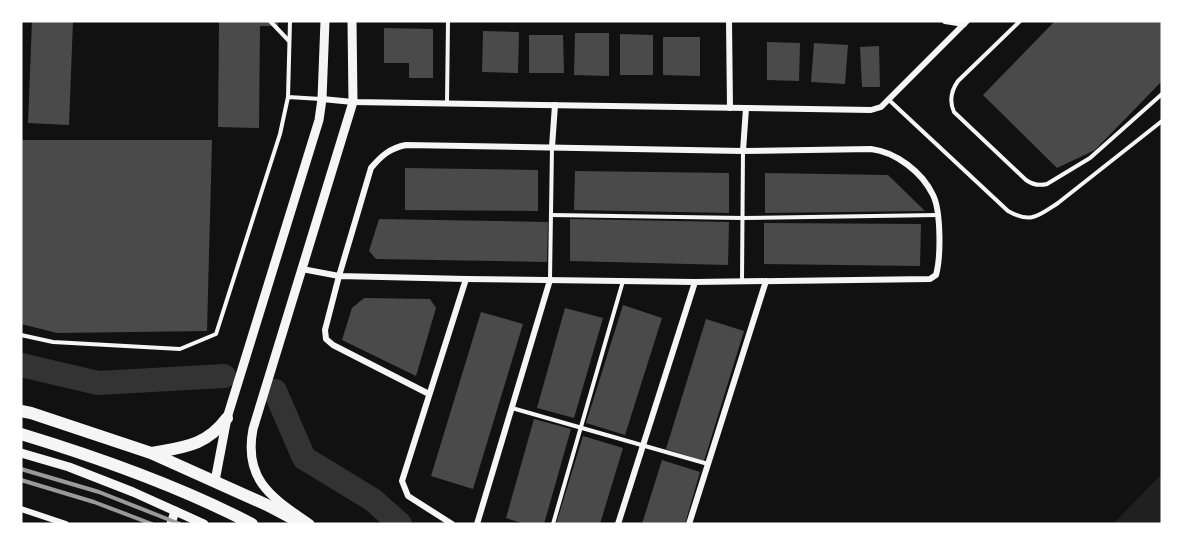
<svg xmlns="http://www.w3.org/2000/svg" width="1183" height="545" font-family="'Varela Round',sans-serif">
  <rect width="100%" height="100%" fill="#111"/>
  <!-- green -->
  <path fill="#202020" d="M 1162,474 L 1162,524 L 1113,524 Z"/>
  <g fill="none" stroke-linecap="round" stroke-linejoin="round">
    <!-- river -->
    <g stroke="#333" stroke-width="24">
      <path d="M 21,365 L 98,383 L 224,376"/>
      <path d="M 275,391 L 304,458 L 373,500 L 400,524"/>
    </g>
  </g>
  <!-- building -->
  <g fill="#4a4a4a">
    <path d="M 32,21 L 73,21 L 69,125 L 28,123 Z"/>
    <path d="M 219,21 L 278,21 L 278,26 L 260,26 L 259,128 L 218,127 Z"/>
    <path d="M 1055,21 L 1162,21 L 1162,81 L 1095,150 L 1057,168 L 983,95 Z"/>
    <path d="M 384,28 L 433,29 L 433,78 L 409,78 L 409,63 L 384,63 Z"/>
    <path d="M 483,31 L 519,32 L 518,73 L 482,72 Z"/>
    <path d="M 575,33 L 609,33 L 609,76 L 574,75 Z"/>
    <path d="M 620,34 L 653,35 L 653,75 L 620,75 Z"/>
    <path d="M 529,35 L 563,35 L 564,73 L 529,73 Z"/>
    <path d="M 663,37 L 700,37 L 700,76 L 663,75 Z"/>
    <path d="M 767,42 L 800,43 L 799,81 L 767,80 Z"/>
    <path d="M 814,43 L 848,45 L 845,84 L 811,82 Z"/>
    <path d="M 879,46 L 880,87 L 862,87 L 860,47 Z"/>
    <path d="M 21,140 L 212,140 L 207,331 L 57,333 L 21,324 Z"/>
    <path d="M 405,168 L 538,170 L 538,211 L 405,210 Z"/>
    <path d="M 575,171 L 729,173 L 729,213 L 574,210 Z"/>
    <path d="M 765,173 L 888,175 L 925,211 L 765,213 Z"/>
    <path d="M 379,219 L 548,222 L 547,262 L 376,259 L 369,251 Z"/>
    <path d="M 570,219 L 729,222 L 728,265 L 570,261 Z"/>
    <path d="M 764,223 L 921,224 L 920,266 L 764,264 Z"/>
    <path d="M 364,298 L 430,299 L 436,308 L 416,376 L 342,340 L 352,308 Z"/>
    <path d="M 623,305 L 662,318 L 625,435 L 586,423 Z"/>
    <path d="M 565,308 L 603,318 L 574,418 L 537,408 Z"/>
    <path d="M 481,312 L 523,324 L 473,489 L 431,476 Z"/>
    <path d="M 706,319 L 744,331 L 704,461 L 666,449 Z"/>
    <path d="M 534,419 L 571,429 L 544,524 L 525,524 L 506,518 Z"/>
    <path d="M 583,436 L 623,448 L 600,524 L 556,524 Z"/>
    <path d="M 662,460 L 700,472 L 685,524 L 642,524 Z"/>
  </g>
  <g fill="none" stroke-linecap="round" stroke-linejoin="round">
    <!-- service -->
    <g stroke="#f5f5f5" stroke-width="4">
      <path d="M 270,21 L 289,41"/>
      <path d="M 1020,21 L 958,81 C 951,91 949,101 954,112 L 1026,180 C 1033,185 1039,186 1047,184 L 1090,158 L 1162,94"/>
      <path d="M 288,97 L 290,21"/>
      <path d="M 889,100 L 1008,211 C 1031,224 1038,216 1058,203 L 1162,121"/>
      <path d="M 447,103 L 448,21"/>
      <path d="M 551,215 L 743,218 L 938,215"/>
      <path d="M 550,279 L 552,147"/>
      <path d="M 742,281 L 743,151"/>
      <path d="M 21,335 L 53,342 L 180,349 L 216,334 L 280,134 L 288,97 L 321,99"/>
      <path d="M 512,408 L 708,464"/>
      <path d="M 553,524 L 623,281"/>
    </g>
    <!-- minor -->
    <g stroke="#f5f5f5" stroke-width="6">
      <path d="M 729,21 L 730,108"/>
      <path d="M 945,21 L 964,24"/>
      <path d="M 322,99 L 353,102 L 871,110 L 881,107 L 967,21"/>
      <path d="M 552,147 L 555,105"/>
      <path d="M 743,151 L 746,108"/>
      <path d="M 302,269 L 339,276 L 466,279 L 695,282 L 930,279 L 936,275 C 941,257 941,211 933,195 C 922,172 896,152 871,149 L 743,151 L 406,145 C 390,148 381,156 371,168 L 339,276 L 325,330 L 326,339 L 333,345 L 429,394"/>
      <path d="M 21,509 L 66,524"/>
      <path d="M 452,524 L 408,496 L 402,481 L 466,279"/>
      <path d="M 477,524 L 550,280"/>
      <path d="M 618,524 L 695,282"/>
      <path d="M 689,524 L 766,281"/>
    </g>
    <!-- tertiary -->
    <g stroke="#f5f5f5" stroke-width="9">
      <path d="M 21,453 L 69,467 L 133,492 L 204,524"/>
      <path d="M 215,481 L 227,418 L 319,120 L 322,99 L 325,21"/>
      <path d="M 171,524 L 175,511"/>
      <path d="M 310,524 C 273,498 243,481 253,429 L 353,102 L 352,21"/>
    </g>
    <!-- primary -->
    <g stroke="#f5f5f5" stroke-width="12">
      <path d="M 21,411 L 31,413 L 151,453 L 267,505 L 303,524"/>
      <path d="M 21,434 C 100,458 179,486 252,524"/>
      <path d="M 152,453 C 184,447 206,446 227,418"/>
    </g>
    <!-- rail -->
    <g stroke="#9a9a9a" stroke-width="4">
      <path d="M 21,469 L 99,492 L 180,524"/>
      <path d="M 21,480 L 94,502 L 152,524"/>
    </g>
  </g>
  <!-- border -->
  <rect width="1183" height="545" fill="none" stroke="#ffffff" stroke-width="45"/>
</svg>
